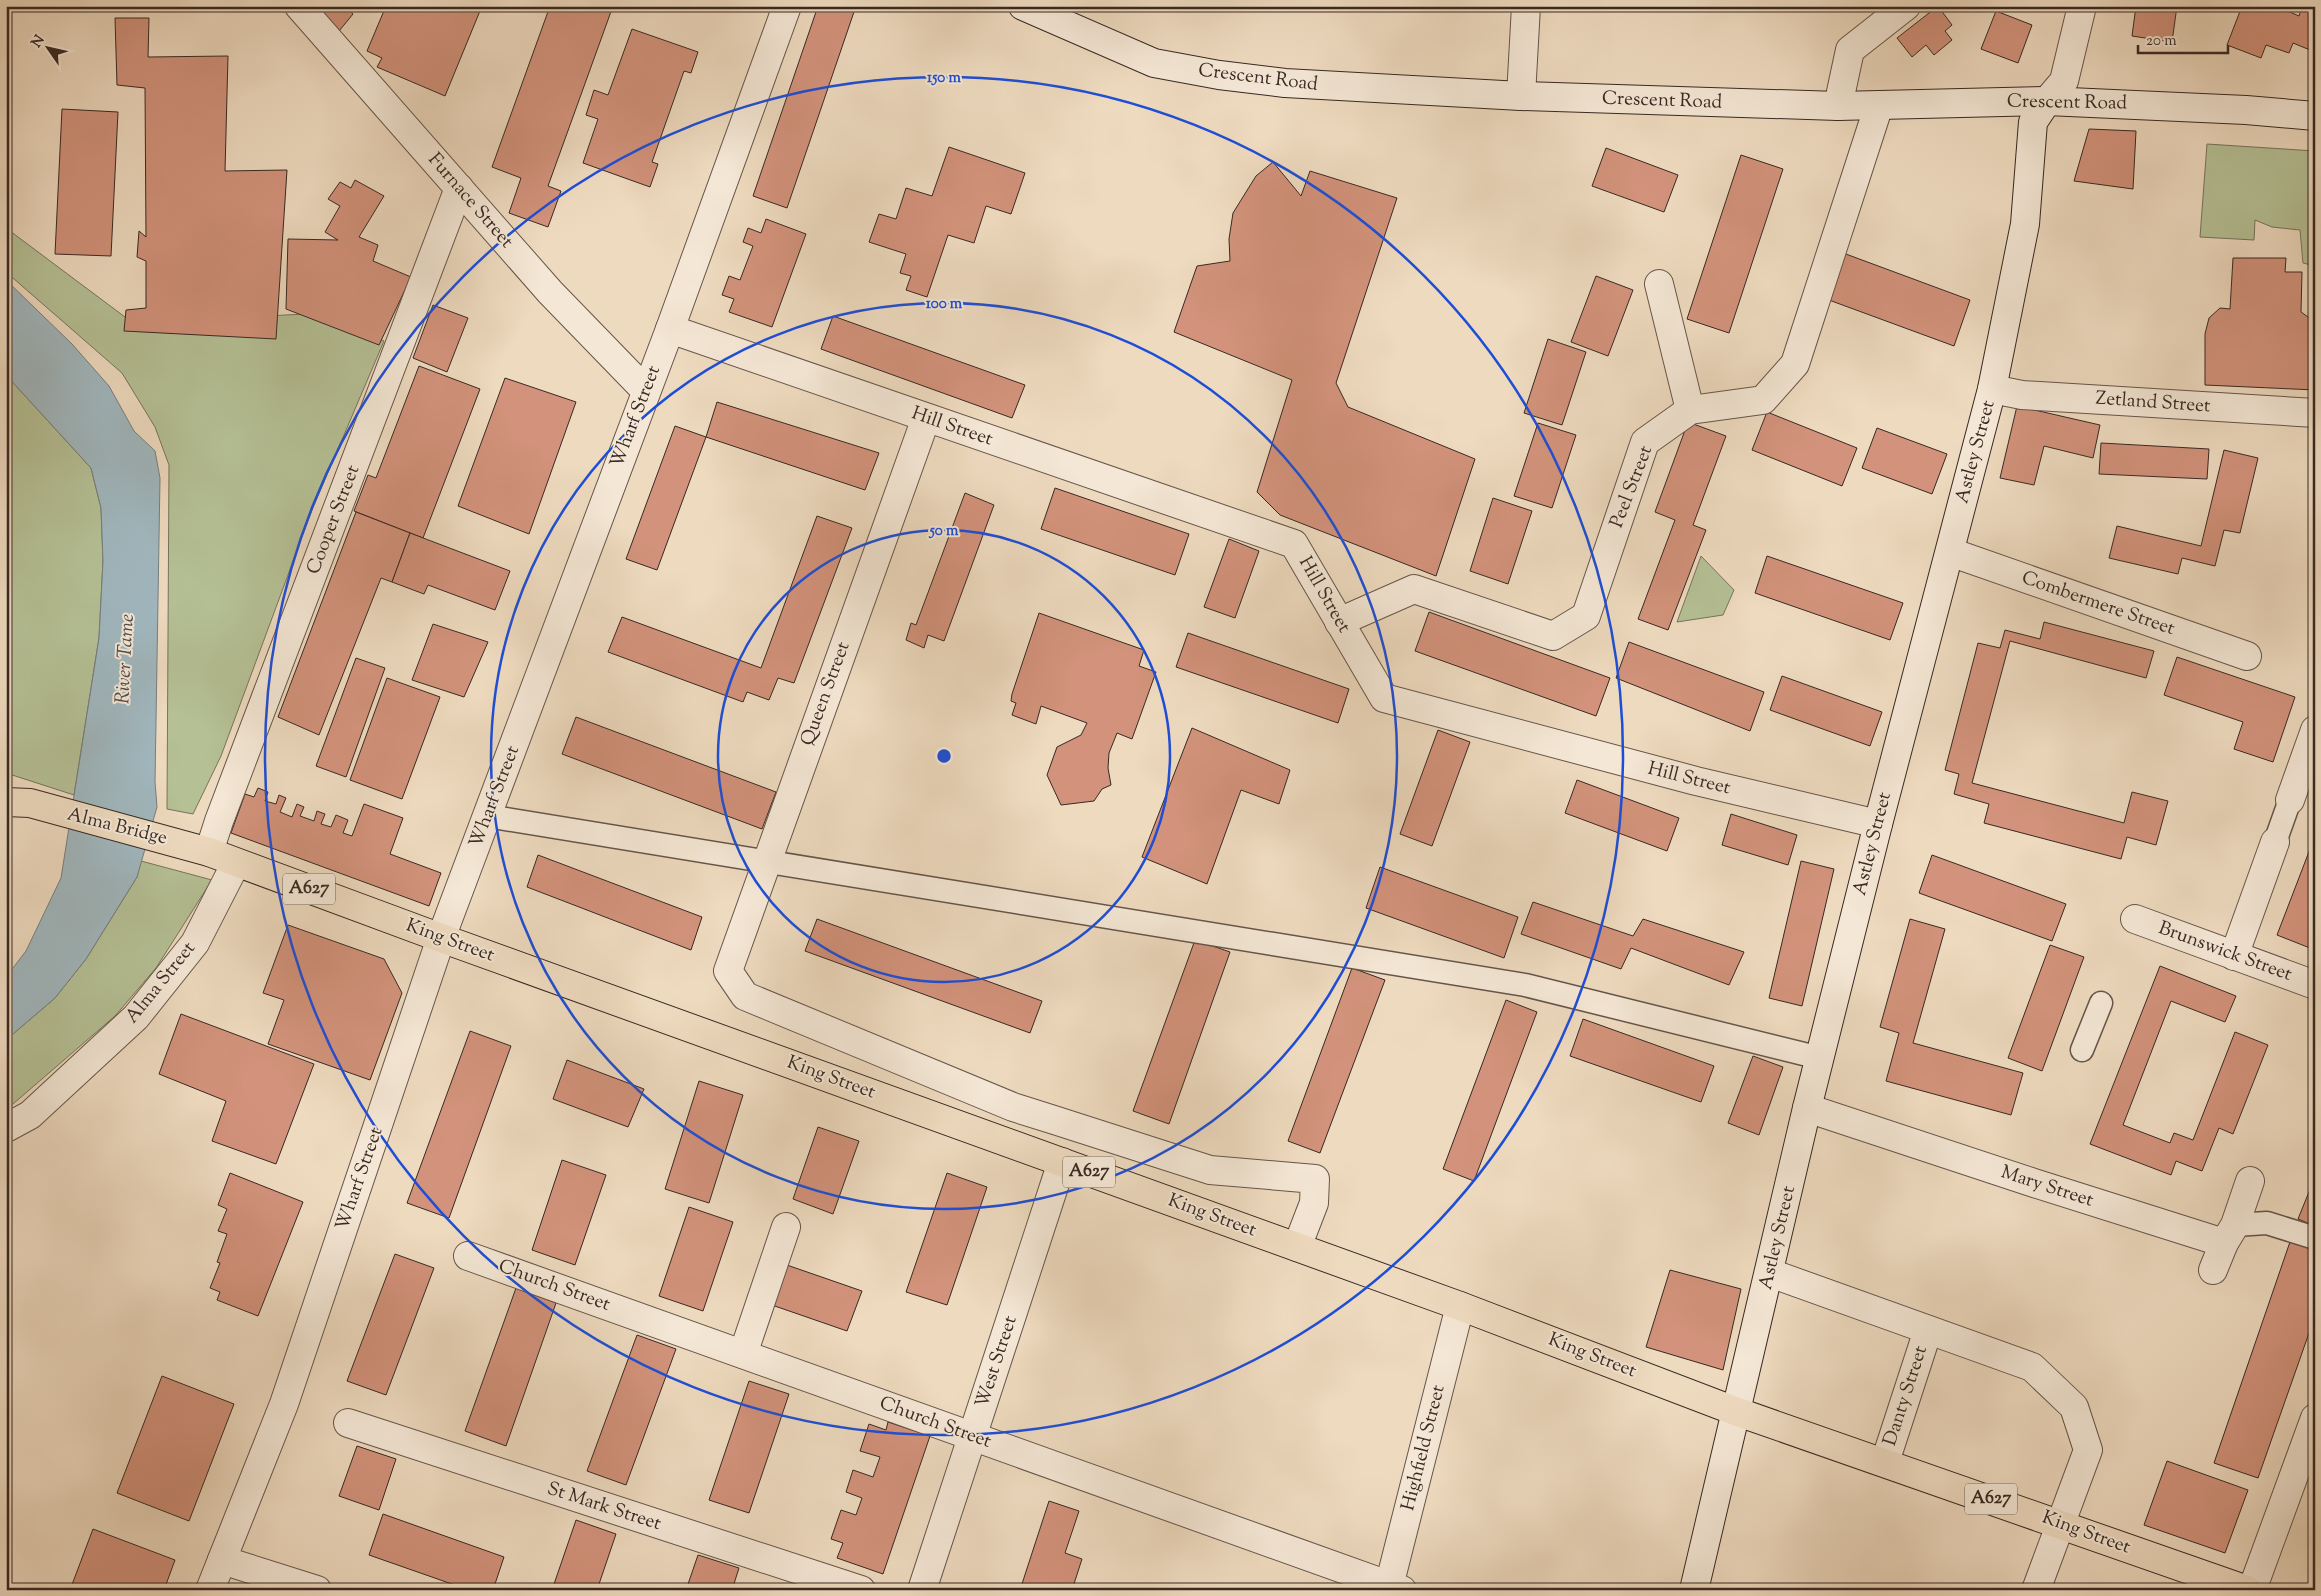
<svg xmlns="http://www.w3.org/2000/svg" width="2321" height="1596" font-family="'Sorts Mill Goudy',serif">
  <rect width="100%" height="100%" fill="#eedabf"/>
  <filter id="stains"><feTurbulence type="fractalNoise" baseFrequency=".004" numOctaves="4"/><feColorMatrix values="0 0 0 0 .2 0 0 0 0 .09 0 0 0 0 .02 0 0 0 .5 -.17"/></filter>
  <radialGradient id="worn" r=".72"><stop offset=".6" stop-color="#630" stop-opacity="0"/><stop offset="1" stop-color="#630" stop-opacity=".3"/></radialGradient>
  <!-- green -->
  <g fill="#b5c095" stroke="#76745c">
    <path d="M 2207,144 L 2315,151 L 2315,266 L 2303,263 L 2300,230 L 2272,227 L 2255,220 L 2254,240 L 2200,237 Z"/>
    <path d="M 6,228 L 133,323 L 324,313 L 384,341 L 312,510 L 221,756 L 193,814 L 167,809 L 169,465 L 155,427 L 122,373 L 6,272 Z"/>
    <path d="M 6,375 L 91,468 L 101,508 L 103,561 L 99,638 L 74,795 L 6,773 Z"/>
    <path d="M 1701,556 L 1734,590 L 1723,615 L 1677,622 Z"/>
    <path d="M 141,861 L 212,880 L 156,968 L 115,1016 L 6,1110 L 6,1040 L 55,998 L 86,959 L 137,877 Z"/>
  </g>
  <!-- water -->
  <path fill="#a0b7be" stroke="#767e80" d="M 6,280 L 72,344 L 109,386 L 134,431 L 155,451 L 160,478 L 155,782 L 157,807 L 137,877 L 86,959 L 55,998 L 6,1040 L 6,977 L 26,951 L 61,878 L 99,638 L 103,561 L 101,508 L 91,468 L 6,375 Z"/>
  <!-- building -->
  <g fill="#d2927b" stroke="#382923">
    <path d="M 305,6 L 344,6 L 353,14 L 335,36 Z"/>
    <path d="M 386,6 L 482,6 L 445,96 L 377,67 L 382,58 L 367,51 Z"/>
    <path d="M 550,6 L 613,6 L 548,186 L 561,191 L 548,227 L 509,213 L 521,178 L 492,167 Z"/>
    <path d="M 818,6 L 856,6 L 787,208 L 753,196 Z"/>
    <path d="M 1938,6 L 1952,25 L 1945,31 L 1952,40 L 1934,55 L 1926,45 L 1912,57 L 1897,38 Z"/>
    <path d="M 2136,6 L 2177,6 L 2172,42 L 2132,36 Z"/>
    <path d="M 2242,6 L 2276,6 L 2299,16 L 2302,6 L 2315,8 L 2315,52 L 2293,43 L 2289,53 L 2266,45 L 2261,58 L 2227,45 Z"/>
    <path d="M 1996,11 L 2032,25 L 2018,63 L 1981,49 Z"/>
    <path d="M 115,18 L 149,18 L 148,57 L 228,56 L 225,171 L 287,170 L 276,339 L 124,331 L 126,310 L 146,308 L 146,261 L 137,257 L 139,231 L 146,237 L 145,88 L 117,85 Z"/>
    <path d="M 632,29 L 698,52 L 691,73 L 684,71 L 652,162 L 658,164 L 650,187 L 583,163 L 598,119 L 586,115 L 594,90 L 608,95 Z"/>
    <path d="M 62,109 L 118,112 L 111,256 L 55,254 Z"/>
    <path d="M 2089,129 L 2136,131 L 2133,189 L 2074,181 Z"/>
    <path d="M 949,147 L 1025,173 L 1011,214 L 986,206 L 974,243 L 948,235 L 927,297 L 906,290 L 911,276 L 900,273 L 906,254 L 869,242 L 879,214 L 896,219 L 906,188 L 932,196 Z"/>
    <path d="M 1606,148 L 1678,175 L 1664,212 L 1592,186 Z"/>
    <path d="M 1741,155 L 1783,169 L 1729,333 L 1687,319 Z"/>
    <path d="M 1273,162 L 1301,196 L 1310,171 L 1397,198 L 1336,383 L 1348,407 L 1475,459 L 1436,576 L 1280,515 L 1257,492 L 1292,380 L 1174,332 L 1197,266 L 1230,261 L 1229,239 L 1233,213 L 1256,176 Z"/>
    <path d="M 355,180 L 384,196 L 359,237 L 378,245 L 373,261 L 411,277 L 379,345 L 286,309 L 288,239 L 338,240 L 325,232 L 340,206 L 328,199 L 340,182 L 351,188 Z"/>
    <path d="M 766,219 L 806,234 L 772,327 L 729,312 L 734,299 L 722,295 L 729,276 L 740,280 L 753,246 L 743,242 L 748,228 L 761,233 Z"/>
    <path d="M 1835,250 L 1970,300 L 1954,346 L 1818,296 Z"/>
    <path d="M 2233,258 L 2286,258 L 2285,272 L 2302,272 L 2301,312 L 2315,322 L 2315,390 L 2205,385 L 2205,334 L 2209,318 L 2220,308 L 2230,309 Z"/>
    <path d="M 1596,276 L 1633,290 L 1608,356 L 1571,342 Z"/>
    <path d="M 433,305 L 468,318 L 447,372 L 413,358 Z"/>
    <path d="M 833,316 L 1025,385 L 1012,418 L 821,349 Z"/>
    <path d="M 1548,339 L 1586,352 L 1562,425 L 1524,413 Z"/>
    <path d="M 419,366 L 480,389 L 423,538 L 354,511 L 368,475 L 376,478 Z"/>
    <path d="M 505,378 L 576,402 L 529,534 L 458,506 Z"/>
    <path d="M 717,402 L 879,453 L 865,490 L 706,437 Z"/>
    <path d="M 2017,406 L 2100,425 L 2093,458 L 2044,446 L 2034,485 L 2000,478 Z"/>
    <path d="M 1767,412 L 1857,448 L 1842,486 L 1752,450 Z"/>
    <path d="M 1688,422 L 1726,436 L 1693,525 L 1706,530 L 1668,630 L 1638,619 L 1675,520 L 1655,512 Z"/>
    <path d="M 1538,423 L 1576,435 L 1552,508 L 1514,496 Z"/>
    <path d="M 675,426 L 706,437 L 657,570 L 626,559 Z"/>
    <path d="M 1877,428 L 1947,454 L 1932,494 L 1862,468 Z"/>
    <path d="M 2101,443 L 2209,449 L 2207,479 L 2099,474 Z"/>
    <path d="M 2224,450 L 2258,458 L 2240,533 L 2224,530 L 2215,566 L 2182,558 L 2178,574 L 2109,558 L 2117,526 L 2201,546 Z"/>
    <path d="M 1055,488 L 1189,534 L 1175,575 L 1041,529 Z"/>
    <path d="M 965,493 L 994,505 L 944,641 L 928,635 L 924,648 L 906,640 L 911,623 L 916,625 Z"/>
    <path d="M 1493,498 L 1532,511 L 1508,584 L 1470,571 Z"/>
    <path d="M 356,512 L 410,533 L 392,582 L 381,578 L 319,735 L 278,717 Z"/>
    <path d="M 817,516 L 852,528 L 794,683 L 778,678 L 769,700 L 747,692 L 743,702 L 608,652 L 622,617 L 761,668 Z"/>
    <path d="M 410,533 L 510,571 L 495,610 L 428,585 L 424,594 L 392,582 Z"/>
    <path d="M 1229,539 L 1259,551 L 1235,618 L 1204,607 Z"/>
    <path d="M 1767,556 L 1903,603 L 1890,640 L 1755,593 Z"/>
    <path d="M 1429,612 L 1610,678 L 1596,716 L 1415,651 Z"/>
    <path d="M 1039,613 L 1144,650 L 1139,666 L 1156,672 L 1132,739 L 1117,733 L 1109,753 L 1108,768 L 1111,785 L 1102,789 L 1094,801 L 1061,805 L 1047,775 L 1057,747 L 1081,735 L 1087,723 L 1041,706 L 1036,724 L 1012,715 L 1016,703 L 1011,701 L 1012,694 Z"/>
    <path d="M 2044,622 L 2154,651 L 2146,678 L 2010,641 L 1972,783 L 2124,823 L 2132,792 L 2168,801 L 2156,845 L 2127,837 L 2121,859 L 1984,823 L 1989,804 L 1954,794 L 1959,774 L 1945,770 L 1978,643 L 2000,648 L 2005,630 L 2040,639 Z"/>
    <path d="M 433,624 L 488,642 L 464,697 L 412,680 Z"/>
    <path d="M 1188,633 L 1349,689 L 1338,723 L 1176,667 Z"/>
    <path d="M 1629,642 L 1764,692 L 1750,731 L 1616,678 Z"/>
    <path d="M 2177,657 L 2295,697 L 2273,762 L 2234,749 L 2243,722 L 2164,695 Z"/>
    <path d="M 356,658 L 385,668 L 346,777 L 316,766 Z"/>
    <path d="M 1782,676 L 1882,712 L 1870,746 L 1770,710 Z"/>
    <path d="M 387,678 L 440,697 L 402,799 L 350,780 Z"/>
    <path d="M 576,717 L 776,792 L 762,829 L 562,754 Z"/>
    <path d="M 1192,728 L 1290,770 L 1279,804 L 1241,790 L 1207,884 L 1142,857 Z"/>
    <path d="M 1438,730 L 1470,742 L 1432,846 L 1400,834 Z"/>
    <path d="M 1577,780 L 1679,818 L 1667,851 L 1565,813 Z"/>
    <path d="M 258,788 L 268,792 L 265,801 L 276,804 L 279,795 L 286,798 L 280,812 L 292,817 L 297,804 L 304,807 L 300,816 L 314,821 L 317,811 L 325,814 L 321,824 L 331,827 L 336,815 L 348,820 L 343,833 L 352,836 L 364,804 L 403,818 L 390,854 L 441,873 L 429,906 L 231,833 L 245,794 L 254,797 Z"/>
    <path d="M 1731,814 L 1797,835 L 1788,865 L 1722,845 Z"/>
    <path d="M 2315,836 L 2315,950 L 2277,935 Z"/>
    <path d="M 538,855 L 702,917 L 691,950 L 527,887 Z"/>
    <path d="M 1932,855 L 2066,904 L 2052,941 L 1919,893 Z"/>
    <path d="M 1801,861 L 1834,869 L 1802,1006 L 1769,998 Z"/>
    <path d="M 1380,867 L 1518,917 L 1504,958 L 1366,908 Z"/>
    <path d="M 1533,902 L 1633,936 L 1643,919 L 1744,952 L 1729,985 L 1631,948 L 1621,969 L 1521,934 Z"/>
    <path d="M 817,919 L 1042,1001 L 1030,1033 L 805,951 Z"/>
    <path d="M 1910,919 L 1945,929 L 1913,1043 L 2023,1073 L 2011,1115 L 1886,1081 L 1899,1033 L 1880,1027 Z"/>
    <path d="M 288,925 L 384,959 L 402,993 L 370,1080 L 268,1044 L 284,1000 L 263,993 Z"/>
    <path d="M 1195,940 L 1230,952 L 1169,1124 L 1133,1111 Z"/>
    <path d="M 2050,945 L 2084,957 L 2042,1071 L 2008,1058 Z"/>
    <path d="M 2160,966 L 2236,996 L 2225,1022 L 2171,1001 L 2123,1125 L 2170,1143 L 2174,1133 L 2193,1140 L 2235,1032 L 2268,1045 L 2233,1134 L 2219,1128 L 2202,1171 L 2176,1161 L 2171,1175 L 2090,1144 Z"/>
    <path d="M 1352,968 L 1385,980 L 1320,1153 L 1288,1141 Z"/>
    <path d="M 1506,1000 L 1537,1012 L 1474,1181 L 1443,1169 Z"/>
    <path d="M 181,1014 L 314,1064 L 276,1164 L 212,1141 L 226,1101 L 159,1074 Z"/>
    <path d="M 1583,1019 L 1714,1066 L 1701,1102 L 1570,1056 Z"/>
    <path d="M 470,1031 L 511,1046 L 449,1218 L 407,1203 Z"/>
    <path d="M 1753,1056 L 1783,1067 L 1759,1135 L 1728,1123 Z"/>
    <path d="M 567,1060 L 644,1089 L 628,1127 L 553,1099 Z"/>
    <path d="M 699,1081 L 743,1095 L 709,1203 L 665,1189 Z"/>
    <path d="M 818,1127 L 859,1141 L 833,1214 L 793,1199 Z"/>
    <path d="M 562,1160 L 606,1175 L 575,1265 L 532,1250 Z"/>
    <path d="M 230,1173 L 303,1202 L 258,1316 L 217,1300 L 220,1292 L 210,1288 L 220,1263 L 217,1262 L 227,1234 L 218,1231 L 227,1209 L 218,1205 Z"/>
    <path d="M 947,1173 L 987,1187 L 947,1305 L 906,1292 Z"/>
    <path d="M 2315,1177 L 2315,1226 L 2298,1219 Z"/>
    <path d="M 689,1207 L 733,1222 L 703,1311 L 659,1296 Z"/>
    <path d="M 2292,1236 L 2315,1244 L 2315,1316 L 2258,1478 L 2214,1463 Z"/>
    <path d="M 395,1254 L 434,1268 L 386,1395 L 347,1381 Z"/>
    <path d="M 784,1264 L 862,1291 L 847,1331 L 769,1304 Z"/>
    <path d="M 1670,1270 L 1741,1289 L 1723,1370 L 1646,1347 Z"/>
    <path d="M 516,1288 L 556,1303 L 506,1446 L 465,1431 Z"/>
    <path d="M 637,1335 L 676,1349 L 626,1485 L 587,1471 Z"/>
    <path d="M 162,1376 L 234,1404 L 189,1521 L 117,1493 Z"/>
    <path d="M 749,1381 L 789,1394 L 749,1513 L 709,1500 Z"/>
    <path d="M 888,1422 L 930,1436 L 883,1574 L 837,1558 L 843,1543 L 831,1539 L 841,1510 L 856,1515 L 862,1498 L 846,1492 L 853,1470 L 873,1477 L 880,1457 L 860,1451 L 869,1424 L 886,1430 Z"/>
    <path d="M 357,1446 L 396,1459 L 379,1510 L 339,1496 Z"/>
    <path d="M 2167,1461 L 2248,1490 L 2225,1553 L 2144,1525 Z"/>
    <path d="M 1049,1501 L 1079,1511 L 1065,1553 L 1082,1559 L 1072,1590 L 1020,1590 Z"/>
    <path d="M 383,1514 L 504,1557 L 493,1590 L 469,1590 L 369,1555 Z"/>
    <path d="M 576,1520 L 616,1534 L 597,1590 L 552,1590 Z"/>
    <path d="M 93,1529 L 175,1560 L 164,1590 L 70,1590 Z"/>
    <path d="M 698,1555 L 739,1568 L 732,1590 L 686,1590 Z"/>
  </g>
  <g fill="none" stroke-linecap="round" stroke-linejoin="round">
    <!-- pedestrian casing -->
    <g stroke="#66554a" stroke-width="25">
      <g id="pedestrian">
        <path d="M 487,816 L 1525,985 L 1820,1058"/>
        <path d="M 2275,842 L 2290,800"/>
        <path d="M 2082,1050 L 2101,1003"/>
        <path d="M 2235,1225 L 2267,1223 L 2315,1238"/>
      </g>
    </g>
    <!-- minor casing -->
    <g stroke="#66554a" stroke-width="30">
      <g id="minor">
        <path d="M 299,6 L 550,292 L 646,391"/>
        <path d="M 1521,96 L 1526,6"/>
        <path d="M 2047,101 L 2064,81 L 2082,6"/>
        <path d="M 1838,106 L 1850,50 L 1906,6"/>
        <path d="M 1659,284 L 1690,410"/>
        <path d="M 670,329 L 1294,544 L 1384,698 L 1696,781 L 1878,824"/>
        <path d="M 1992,389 L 2022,395 L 2315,413"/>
        <path d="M 926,418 L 728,971 L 745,996 L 1013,1107 L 1051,1119 L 1210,1170 L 1315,1179 L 1314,1203 L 1297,1247"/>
        <path d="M 1950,552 L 2247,656"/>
        <path d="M 1339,622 L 1414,589 L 1553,636 L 1586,616 L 1645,442 L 1690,410 L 1763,400 L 1795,364 L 1879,105"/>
        <path d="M 2290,800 L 2315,730"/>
        <path d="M 209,852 L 219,821 L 459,188"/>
        <path d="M 2135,919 L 2315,985"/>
        <path d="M 2234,956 L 2275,842"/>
        <path d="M 1807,1108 L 2034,1183 L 2224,1243 L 2235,1225 L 2250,1181"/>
        <path d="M 6,1128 L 30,1115 L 136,1017 L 195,943 L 236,863"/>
        <path d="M 468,1256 L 1402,1590"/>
        <path d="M 2213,1270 L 2224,1243"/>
        <path d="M 1770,1273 L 2032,1367 L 2074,1407 L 2088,1450 L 2036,1590"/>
        <path d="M 743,1354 L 786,1227"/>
        <path d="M 348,1423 L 861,1590"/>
        <path d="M 1885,1462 L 1928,1330"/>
        <path d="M 222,1560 L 317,1590"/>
        <path d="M 210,1590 L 284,1404 L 441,938 L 670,329 L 787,6"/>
        <path d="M 922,1590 L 1062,1162"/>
        <path d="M 1388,1590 L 1460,1306"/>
        <path d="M 2252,1590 L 2315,1418"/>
      </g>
    </g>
    <!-- secondary casing -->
    <g stroke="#382923" stroke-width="30">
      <g id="secondary">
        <path d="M 1023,6 L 1154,63 L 1219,75 L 1285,83 L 1521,96 L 1838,106 L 2047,101 L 2246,110 L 2315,116"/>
        <path d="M 1694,1590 L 1807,1108 L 1878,824 L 1992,389 L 2025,224 L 2033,122 L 2047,101"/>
      </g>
    </g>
    <!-- primary casing -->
    <g stroke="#382923" stroke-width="30">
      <path id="primary" d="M 6,802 L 30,803 L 209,852 L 441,938 L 1460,1306 L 1735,1411 L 2247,1590"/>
    </g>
    <!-- pedestrian -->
    <use href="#pedestrian" stroke="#f4e7d5" stroke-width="22"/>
    <!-- minor -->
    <use href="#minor" stroke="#f4e7d5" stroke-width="28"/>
    <!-- secondary -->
    <use href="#secondary" stroke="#f4e7d5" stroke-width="28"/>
    <!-- primary -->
    <use href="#primary" stroke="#eedabf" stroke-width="28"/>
  </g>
  <!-- distance rings -->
  <g fill="none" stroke="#1d4ed8" stroke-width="2.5">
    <circle cx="944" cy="756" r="226"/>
    <circle cx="944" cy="756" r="453"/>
    <circle cx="944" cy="756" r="679"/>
  </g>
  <g text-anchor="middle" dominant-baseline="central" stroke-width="4" stroke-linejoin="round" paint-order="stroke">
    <!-- shield labels -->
    <g fill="#f4e7d5" stroke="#706258" stroke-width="1">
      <rect x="283" y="873.5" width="52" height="31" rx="4"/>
      <rect x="1063" y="1156.5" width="52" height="31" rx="4"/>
      <rect x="1965" y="1483.5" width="52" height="31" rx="4"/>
    </g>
    <g font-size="18" font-weight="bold" fill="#382923">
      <text x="309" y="889">A627</text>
      <text x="1089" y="1172">A627</text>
      <text x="1991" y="1499">A627</text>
    </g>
    <!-- street labels -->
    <g font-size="19" fill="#382923" stroke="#f4e7d5">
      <text transform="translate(1258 78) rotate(7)">Crescent Road</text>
      <text transform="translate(1662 101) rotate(2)">Crescent Road</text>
      <text transform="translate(2067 103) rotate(1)">Crescent Road</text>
      <text transform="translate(470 201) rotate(49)">Furnace Street</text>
      <text transform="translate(2153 403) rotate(4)">Zetland Street</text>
      <text transform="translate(636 417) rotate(-69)">Wharf Street</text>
      <text transform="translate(952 427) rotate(19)">Hill Street</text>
      <text transform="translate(1976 452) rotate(-75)">Astley Street</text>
      <text transform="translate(1632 487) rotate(-69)">Peel Street</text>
      <text transform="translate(334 520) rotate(-69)">Cooper Street</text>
      <text transform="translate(1324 595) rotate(60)">Hill Street</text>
      <text transform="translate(2098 604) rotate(19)">Combermere Street</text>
      <text transform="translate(826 694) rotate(-70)">Queen Street</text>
      <text transform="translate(1689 779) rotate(14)">Hill Street</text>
      <text transform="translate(495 797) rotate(-69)">Wharf Street</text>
      <text transform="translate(117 827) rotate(14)">Alma Bridge</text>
      <text transform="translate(1873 844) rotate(-76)">Astley Street</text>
      <text transform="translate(450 941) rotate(20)">King Street</text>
      <text transform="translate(2225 952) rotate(20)">Brunswick Street</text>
      <text transform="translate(161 983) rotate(-51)">Alma Street</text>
      <text transform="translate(831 1078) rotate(20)">King Street</text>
      <text transform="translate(360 1179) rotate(-71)">Wharf Street</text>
      <text transform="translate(2047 1187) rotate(18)">Mary Street</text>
      <text transform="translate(1212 1216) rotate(20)">King Street</text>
      <text transform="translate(1778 1238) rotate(-77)">Astley Street</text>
      <text transform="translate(554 1286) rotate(20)">Church Street</text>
      <text transform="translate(1592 1356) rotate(21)">King Street</text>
      <text transform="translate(997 1362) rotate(-72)">West Street</text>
      <text transform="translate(1906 1396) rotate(-72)">Danty Street</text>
      <text transform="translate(935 1423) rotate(20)">Church Street</text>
      <text transform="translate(1424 1448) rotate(-76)">Highfield Street</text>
      <text transform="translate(604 1507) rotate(18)">St Mark Street</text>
      <text transform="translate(2086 1533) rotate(20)">King Street</text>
    </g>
    <!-- water labels -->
    <g font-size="20" font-style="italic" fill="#524c4a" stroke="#f4e7d5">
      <text transform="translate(126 659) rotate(-87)">River Tame</text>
    </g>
  </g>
  <circle cx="944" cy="756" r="8" fill="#1d4ed8" stroke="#f4e7d5" stroke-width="2.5"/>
  <g font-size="15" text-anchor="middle" font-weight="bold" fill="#1d4ed8" stroke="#f4e7d5" stroke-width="4" stroke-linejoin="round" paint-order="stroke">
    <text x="944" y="82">150 m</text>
    <text x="944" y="308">100 m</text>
    <text x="944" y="535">50 m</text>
  </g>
  <!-- margin -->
  <rect width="2321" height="1596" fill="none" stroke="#eedabf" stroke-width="25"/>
  <rect x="8" y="8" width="2306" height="1581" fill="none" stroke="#382923" stroke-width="2.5"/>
  <rect x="12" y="12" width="2296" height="1571" fill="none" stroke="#382923"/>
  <!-- north arrow -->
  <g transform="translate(48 48) rotate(304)" stroke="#f4e7d5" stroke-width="4" paint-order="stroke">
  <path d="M0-4L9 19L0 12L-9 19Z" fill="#382923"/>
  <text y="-8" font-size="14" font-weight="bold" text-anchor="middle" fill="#382923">N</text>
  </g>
  <!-- scale -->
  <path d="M2138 45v8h90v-8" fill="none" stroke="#382923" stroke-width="2.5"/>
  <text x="2146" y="45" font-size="15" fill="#382923" stroke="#f4e7d5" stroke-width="4" paint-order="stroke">20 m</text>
  <rect width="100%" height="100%" filter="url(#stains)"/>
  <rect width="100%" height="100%" fill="url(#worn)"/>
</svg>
